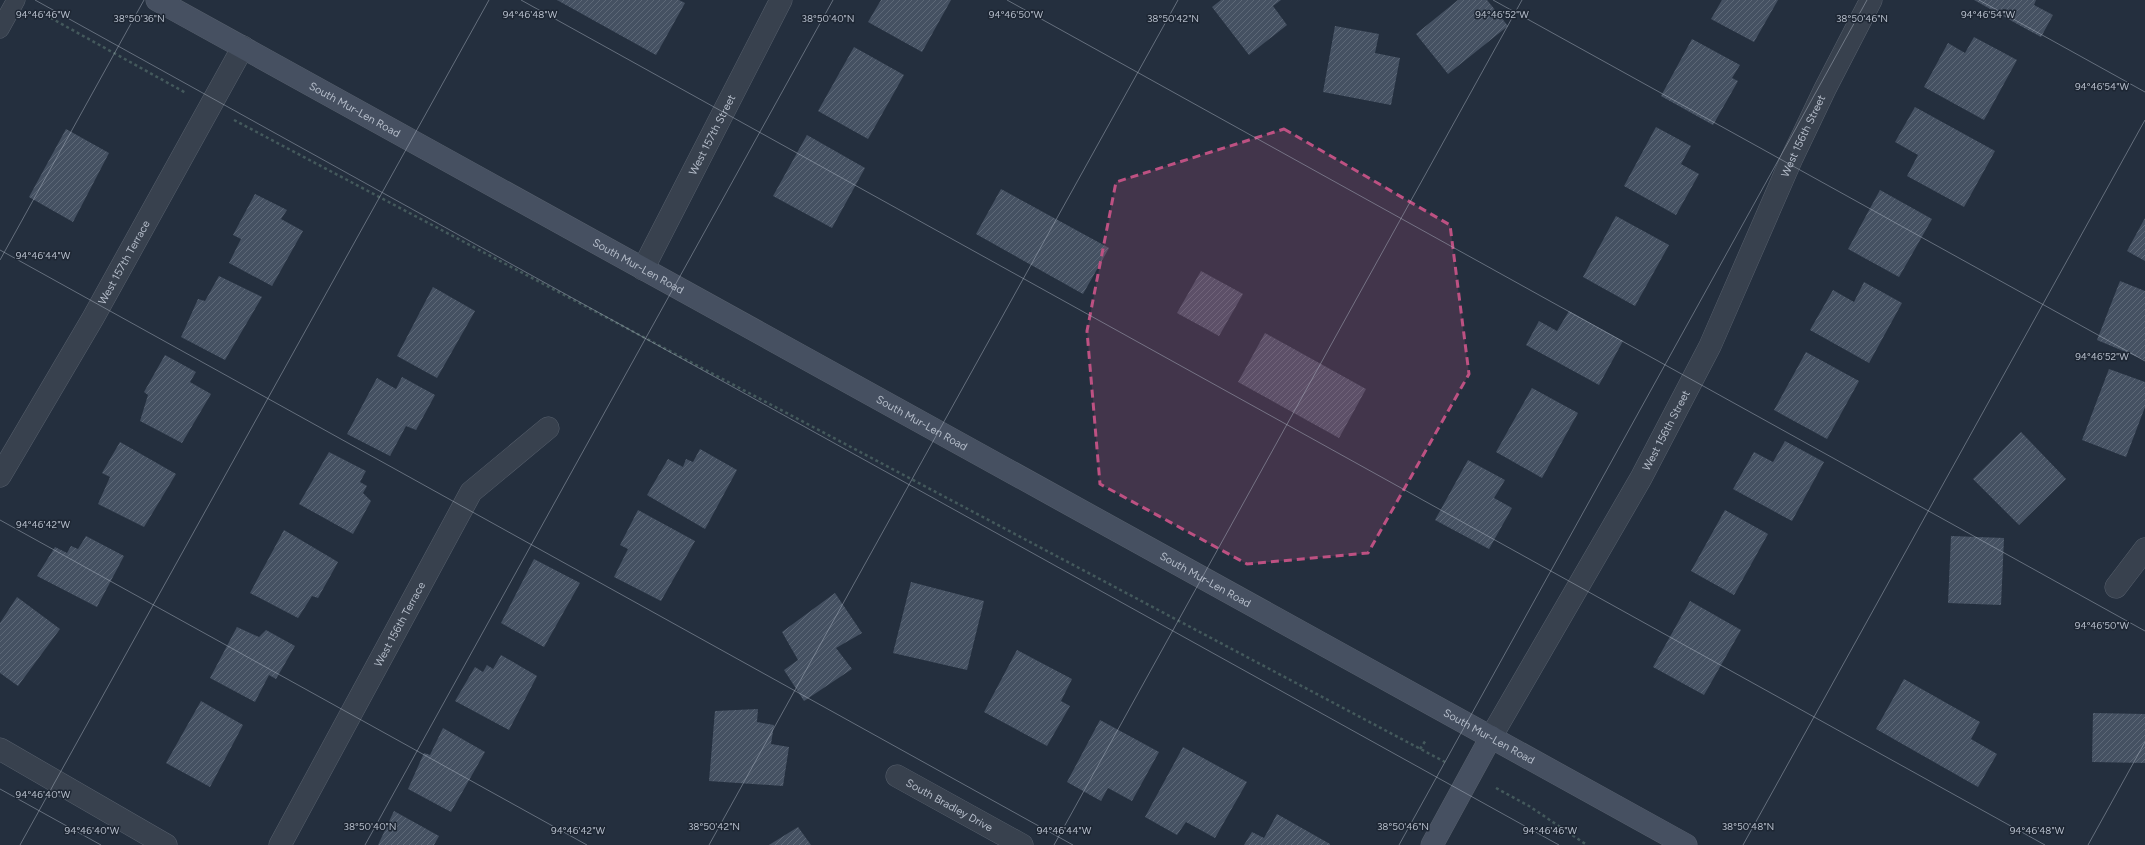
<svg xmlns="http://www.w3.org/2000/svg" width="2145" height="845" font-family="Figtree,sans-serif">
  <defs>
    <pattern id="building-hatch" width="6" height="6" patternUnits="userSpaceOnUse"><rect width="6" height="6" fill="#455162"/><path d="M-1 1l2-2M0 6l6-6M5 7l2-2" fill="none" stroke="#5d6877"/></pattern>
  </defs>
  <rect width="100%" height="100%" fill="#242f3e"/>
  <!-- building -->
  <g fill="url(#building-hatch)">
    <path d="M 557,0 L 679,0 L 685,3 L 656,55 Z"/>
    <path d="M 881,0 L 951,0 L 922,52 L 868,22 Z"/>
    <path d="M 1221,0 L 1281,0 L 1273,6 L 1287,25 L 1249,55 L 1212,7 Z"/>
    <path d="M 1458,0 L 1487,0 L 1508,26 L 1448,74 L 1416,34 Z"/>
    <path d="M 1722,0 L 1778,0 L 1754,42 L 1711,19 Z"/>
    <path d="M 1974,0 L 2036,0 L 2034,5 L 2053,15 L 2041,37 Z"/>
    <path d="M 1335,26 L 1379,34 L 1375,53 L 1400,58 L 1391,105 L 1323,92 Z"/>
    <path d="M 1974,37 L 2017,60 L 1984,120 L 1924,87 L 1948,43 L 1965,53 Z"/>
    <path d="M 1692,39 L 1740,65 L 1732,78 L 1738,81 L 1713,125 L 1661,96 Z"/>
    <path d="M 854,47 L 904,75 L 868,139 L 818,111 Z"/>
    <path d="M 1915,107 L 1995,151 L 1964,207 L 1907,176 L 1918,155 L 1895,142 Z"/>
    <path d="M 1656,127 L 1691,146 L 1681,164 L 1699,174 L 1676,215 L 1624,186 Z"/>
    <path d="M 66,129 L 109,153 L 73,222 L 29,197 Z"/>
    <path d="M 807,135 L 865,168 L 832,228 L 773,196 Z"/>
    <path d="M 1001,189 L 1109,248 L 1083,294 L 976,234 Z"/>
    <path d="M 1880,190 L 1932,219 L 1899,277 L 1848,249 Z"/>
    <path d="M 255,194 L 287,210 L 281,219 L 303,231 L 272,286 L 229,263 L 241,239 L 233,235 Z"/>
    <path d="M 1616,216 L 1669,245 L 1635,306 L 1583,277 Z"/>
    <path d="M 2145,218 L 2145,261 L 2127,251 Z"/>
    <path d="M 1201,271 L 1243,294 L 1219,336 L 1177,313 Z"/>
    <path d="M 219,276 L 262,297 L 225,360 L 181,337 L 198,299 L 205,301 Z"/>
    <path d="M 2120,281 L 2145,291 L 2145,360 L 2097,340 Z"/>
    <path d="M 1864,282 L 1902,303 L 1869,363 L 1810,330 L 1833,290 L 1854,302 Z"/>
    <path d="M 433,287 L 475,311 L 437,378 L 397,356 Z"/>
    <path d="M 1569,311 L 1623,341 L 1599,385 L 1526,345 L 1539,321 L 1557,331 Z"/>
    <path d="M 1265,333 L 1366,389 L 1339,438 L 1238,382 Z"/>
    <path d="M 1806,352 L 1859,381 L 1827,439 L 1774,410 Z"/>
    <path d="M 165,355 L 196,372 L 190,382 L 211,394 L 182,443 L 140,421 L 148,395 L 144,392 Z"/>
    <path d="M 2109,369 L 2145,382 L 2145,407 L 2126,457 L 2082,440 Z"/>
    <path d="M 402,377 L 435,395 L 416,430 L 406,426 L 390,456 L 347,434 L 377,378 L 396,389 Z"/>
    <path d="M 1532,388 L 1578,413 L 1542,478 L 1496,452 Z"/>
    <path d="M 2021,432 L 2066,479 L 2019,525 L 1973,479 Z"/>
    <path d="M 1785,441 L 1824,462 L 1792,521 L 1733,489 L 1754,452 L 1773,462 Z"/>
    <path d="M 120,442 L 176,474 L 144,527 L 98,504 L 110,477 L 102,473 Z"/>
    <path d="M 700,449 L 737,470 L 705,529 L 647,495 L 668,459 L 683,467 L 686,459 L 693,462 Z"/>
    <path d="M 329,452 L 366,471 L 360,482 L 367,486 L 363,493 L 371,501 L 353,534 L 299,504 Z"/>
    <path d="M 1468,460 L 1505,480 L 1494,498 L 1512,508 L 1489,549 L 1435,520 Z"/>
    <path d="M 638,510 L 695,541 L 661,601 L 614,577 L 628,549 L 620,545 Z"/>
    <path d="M 1725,510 L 1768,534 L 1734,595 L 1691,571 Z"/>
    <path d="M 284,530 L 338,562 L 318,598 L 312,596 L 298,618 L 250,593 Z"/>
    <path d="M 86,536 L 124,556 L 97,607 L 37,576 L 55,547 L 67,553 L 71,546 L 78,549 Z"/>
    <path d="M 1951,536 L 2004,538 L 2001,605 L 1948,603 Z"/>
    <path d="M 534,559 L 580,583 L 544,647 L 501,623 Z"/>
    <path d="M 911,582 L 984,601 L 967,670 L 893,653 Z"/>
    <path d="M 835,593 L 862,633 L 836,648 L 852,669 L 804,701 L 784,670 L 798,660 L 782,632 Z"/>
    <path d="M 17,597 L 60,629 L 18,686 L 0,673 L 0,623 Z"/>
    <path d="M 1690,601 L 1741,630 L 1704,695 L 1653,667 Z"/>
    <path d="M 237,627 L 259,637 L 266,630 L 295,646 L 276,679 L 269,675 L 255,702 L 210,678 Z"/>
    <path d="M 1017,650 L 1072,679 L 1061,701 L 1070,706 L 1047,746 L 984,712 Z"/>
    <path d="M 501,655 L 537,676 L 509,730 L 455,701 L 475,667 L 483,672 L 487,665 L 493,669 Z"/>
    <path d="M 1904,679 L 1980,722 L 1971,739 L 1997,754 L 1978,787 L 1876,729 Z"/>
    <path d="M 201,701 L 243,725 L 210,787 L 166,763 Z"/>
    <path d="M 758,709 L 757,722 L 774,725 L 771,744 L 789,747 L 783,786 L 709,781 L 715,711 Z"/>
    <path d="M 2093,713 L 2145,714 L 2145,763 L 2092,762 Z"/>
    <path d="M 1100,720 L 1159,752 L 1132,801 L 1108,788 L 1101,801 L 1067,782 Z"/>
    <path d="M 443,728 L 485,752 L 451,812 L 408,789 L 424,753 L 430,755 Z"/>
    <path d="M 1183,747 L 1247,782 L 1215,838 L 1186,822 L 1177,835 L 1145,817 Z"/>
    <path d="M 394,811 L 439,836 L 434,845 L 378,845 Z"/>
    <path d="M 1277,814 L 1330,844 L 1330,845 L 1244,845 L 1252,832 L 1264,838 Z"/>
    <path d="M 798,827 L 811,845 L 769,845 Z"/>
  </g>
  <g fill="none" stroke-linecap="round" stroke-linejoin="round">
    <!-- lane casing -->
    <g stroke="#565f6c" stroke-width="19">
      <path id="lane" d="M 0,29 L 16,0"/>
    </g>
    <!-- street casing -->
    <g stroke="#565f6c" stroke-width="23">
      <g id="street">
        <path id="s1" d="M 643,269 L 781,0"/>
        <path id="s2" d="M 0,476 L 93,318 L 243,47"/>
        <path d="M 2116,587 L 2145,549"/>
        <path id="s3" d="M 1491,737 L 1641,478 L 1710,346 L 1792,158 L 1825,89 L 1871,0"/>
        <path d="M 0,749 L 166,845"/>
        <path id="s4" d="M 897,776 L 1022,845"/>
        <path id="s5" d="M 280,845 L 471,492 L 548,428"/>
      </g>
    </g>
    <!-- secondary casing -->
    <g stroke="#565f6c" stroke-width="23">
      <g id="secondary">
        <path id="s6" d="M 157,0 L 1686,845"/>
        <path d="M 1432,845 L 1491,737"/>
      </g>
    </g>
    <!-- path -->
    <g stroke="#44595c" stroke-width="2.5" stroke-dasharray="3 3" stroke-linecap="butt">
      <path d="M 40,12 L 186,93"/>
      <path d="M 234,120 L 1445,762"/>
      <path d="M 1420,749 L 1426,740"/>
      <path d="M 1496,788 L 1529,806 L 1587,845"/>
    </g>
    <!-- lane -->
    <use href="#lane" stroke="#38414e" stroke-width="18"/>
    <!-- street -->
    <use href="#street" stroke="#38414e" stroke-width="22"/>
    <!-- secondary -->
    <use href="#secondary" stroke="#465061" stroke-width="22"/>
  </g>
  <!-- marked area -->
  <path fill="#bd5182" fill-opacity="0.2" stroke="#bd5182" stroke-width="3" stroke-dasharray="8 5" stroke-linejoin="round" d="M 1284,129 L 1450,225 L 1469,374 L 1368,553 L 1247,564 L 1100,484 L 1087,331 L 1116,182 Z"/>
  <!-- ticks -->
  <path fill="none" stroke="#b4bcc9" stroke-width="1" stroke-opacity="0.45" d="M 35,0 L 1559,845M 521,0 L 2045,845M 1007,0 L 2145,631M 1493,0 L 2145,361M 1979,0 L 2145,92M 0,250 L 1073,845M 0,260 L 144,0M 0,520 L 587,845M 0,789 L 101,845M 20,845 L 489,0M 365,845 L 833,0M 709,845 L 1178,0M 1054,845 L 1522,0M 1399,845 L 1867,0M 1743,845 L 2145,120M 2088,845 L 2145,742"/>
  <g text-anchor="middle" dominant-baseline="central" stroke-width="3" stroke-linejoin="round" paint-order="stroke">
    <!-- street labels -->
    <g font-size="11" fill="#b4bcc9" stroke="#1d2633">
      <text stroke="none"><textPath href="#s6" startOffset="226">South Mur-Len Road</textPath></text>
      <text stroke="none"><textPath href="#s1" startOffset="151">West 157th Street</textPath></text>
      <text stroke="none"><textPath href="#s3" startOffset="678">West 156th Street</textPath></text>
      <text stroke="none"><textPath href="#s2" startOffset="247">West 157th Terrace</textPath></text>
      <text stroke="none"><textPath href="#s6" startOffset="550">South Mur-Len Road</textPath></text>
      <text stroke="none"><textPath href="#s6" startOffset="874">South Mur-Len Road</textPath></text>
      <text stroke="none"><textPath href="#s3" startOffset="353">West 156th Street</textPath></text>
      <text stroke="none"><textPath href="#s6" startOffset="1198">South Mur-Len Road</textPath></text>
      <text stroke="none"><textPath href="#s5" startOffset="251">West 156th Terrace</textPath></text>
      <text stroke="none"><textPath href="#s6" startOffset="1522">South Mur-Len Road</textPath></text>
      <text stroke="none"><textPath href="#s4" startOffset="60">South Bradley Drive</textPath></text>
    </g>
  </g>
  <g font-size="10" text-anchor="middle" fill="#b4bcc9" stroke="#1d2633" stroke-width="3" stroke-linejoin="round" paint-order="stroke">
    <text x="43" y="18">94°46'46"W</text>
    <text x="1502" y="18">94°46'52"W</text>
    <text x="530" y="18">94°46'48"W</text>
    <text x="1016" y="18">94°46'50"W</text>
    <text x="1988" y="18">94°46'54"W</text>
    <text x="139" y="22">38°50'36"N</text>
    <text x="828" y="22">38°50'40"N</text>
    <text x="1173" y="22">38°50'42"N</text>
    <text x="1862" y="22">38°50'46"N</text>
    <text x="2102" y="90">94°46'54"W</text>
    <text x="43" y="259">94°46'44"W</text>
    <text x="2102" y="360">94°46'52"W</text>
    <text x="43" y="528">94°46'42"W</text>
    <text x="2102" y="629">94°46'50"W</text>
    <text x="43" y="798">94°46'40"W</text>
    <text x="370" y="830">38°50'40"N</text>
    <text x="714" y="830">38°50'42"N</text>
    <text x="1403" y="830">38°50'46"N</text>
    <text x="1748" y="830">38°50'48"N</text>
    <text x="92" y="834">94°46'40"W</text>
    <text x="578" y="834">94°46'42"W</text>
    <text x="1064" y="834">94°46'44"W</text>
    <text x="1550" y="834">94°46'46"W</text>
    <text x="2037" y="834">94°46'48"W</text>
  </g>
</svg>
